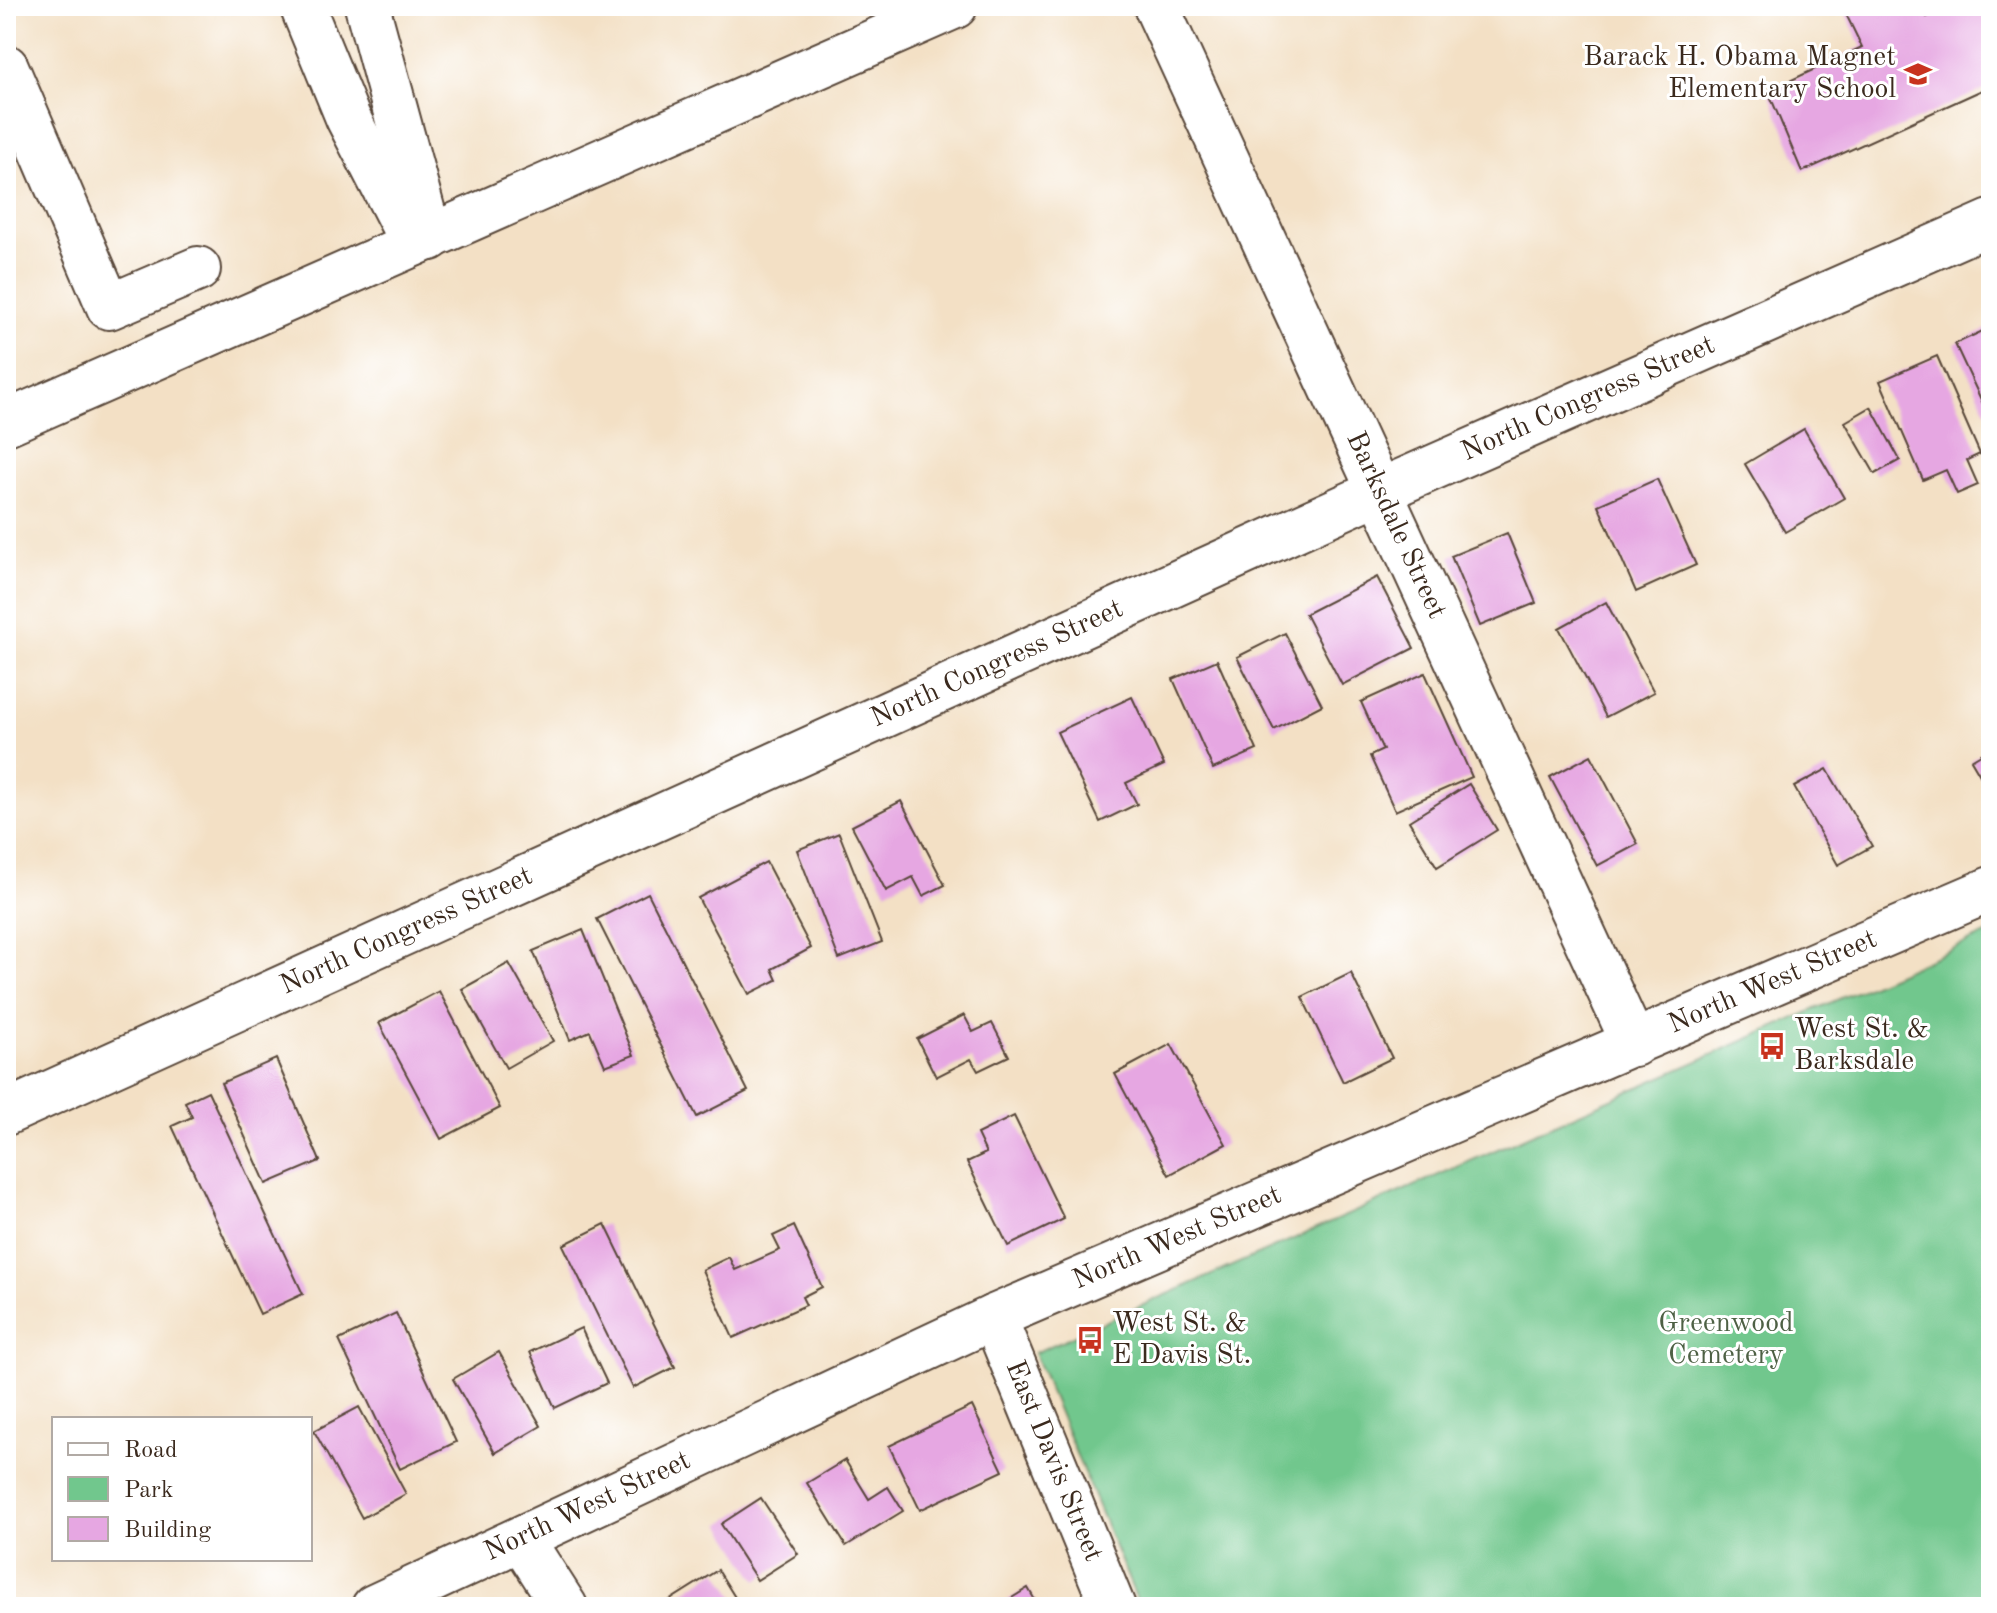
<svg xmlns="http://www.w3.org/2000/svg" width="1997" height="1613" font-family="'Old Standard TT',serif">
  <rect width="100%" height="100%" fill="#fff"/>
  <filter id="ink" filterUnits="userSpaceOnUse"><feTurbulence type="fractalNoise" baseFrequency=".0125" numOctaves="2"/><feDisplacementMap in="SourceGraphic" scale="16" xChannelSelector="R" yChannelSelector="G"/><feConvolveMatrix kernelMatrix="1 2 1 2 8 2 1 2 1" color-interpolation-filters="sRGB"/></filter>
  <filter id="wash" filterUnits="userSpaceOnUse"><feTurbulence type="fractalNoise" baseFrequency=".006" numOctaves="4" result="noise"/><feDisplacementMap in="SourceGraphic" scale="32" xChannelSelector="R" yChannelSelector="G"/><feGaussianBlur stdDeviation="1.8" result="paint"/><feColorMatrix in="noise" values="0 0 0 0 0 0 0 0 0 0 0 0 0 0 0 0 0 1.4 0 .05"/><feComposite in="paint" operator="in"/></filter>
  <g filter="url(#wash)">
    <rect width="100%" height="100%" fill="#f3e0c5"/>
    <!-- green -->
    <path fill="#71c78d" stroke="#567856" stroke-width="2" d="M 1991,932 L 1991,1607 L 1140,1607 L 1034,1353 Z"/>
    <g id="blocks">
      <!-- building -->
      <g fill="#e6a7e2">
        <path d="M 1842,6 L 1922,6 L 1927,17 L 1950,6 L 1991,6 L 1991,86 L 1802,172 L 1768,91 L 1862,47 Z"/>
        <path d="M 1991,327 L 1991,421 L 1955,344 Z"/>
        <path d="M 1937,356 L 1980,454 L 1967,460 L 1978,485 L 1957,494 L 1946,470 L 1923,480 L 1880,381 Z"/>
        <path d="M 1871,407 L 1900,460 L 1875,474 L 1845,422 Z"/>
        <path d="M 1804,429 L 1844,498 L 1785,532 L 1745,464 Z"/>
        <path d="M 1657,479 L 1696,565 L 1636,592 L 1598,505 Z"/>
        <path d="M 1507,533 L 1536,603 L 1480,626 L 1451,556 Z"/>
        <path d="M 1377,577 L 1414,648 L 1342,685 L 1305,614 Z"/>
        <path d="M 1606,602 L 1654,692 L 1606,717 L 1559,628 Z"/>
        <path d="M 1285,633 L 1322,705 L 1274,730 L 1237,657 Z"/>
        <path d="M 1217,660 L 1257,750 L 1213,769 L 1173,679 Z"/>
        <path d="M 1425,673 L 1472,777 L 1395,811 L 1370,756 L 1383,750 L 1361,702 Z"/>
        <path d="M 1132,697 L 1164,765 L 1126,783 L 1137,804 L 1100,822 L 1057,732 Z"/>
        <path d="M 1991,748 L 1991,794 L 1971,760 Z"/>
        <path d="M 1591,755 L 1638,844 L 1597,866 L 1550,777 Z"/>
        <path d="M 1827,769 L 1872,846 L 1838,865 L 1794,787 Z"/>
        <path d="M 1469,784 L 1497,830 L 1437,867 L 1409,821 Z"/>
        <path d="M 901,801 L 945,885 L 923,896 L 913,877 L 886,891 L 852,826 Z"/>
        <path d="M 839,833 L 882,942 L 839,959 L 797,850 Z"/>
        <path d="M 766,862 L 811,948 L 772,969 L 777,980 L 749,994 L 698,898 Z"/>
        <path d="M 648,893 L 748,1091 L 697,1117 L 597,919 Z"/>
        <path d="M 583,930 L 634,1055 L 605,1066 L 590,1031 L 570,1040 L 533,951 Z"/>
        <path d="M 509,963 L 553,1041 L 506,1068 L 462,989 Z"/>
        <path d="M 1351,973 L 1392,1058 L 1343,1082 L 1302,997 Z"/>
        <path d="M 439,991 L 500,1108 L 441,1139 L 379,1023 Z"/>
        <path d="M 964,1015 L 973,1032 L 992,1023 L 1009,1056 L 978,1071 L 971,1059 L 936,1077 L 917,1039 Z"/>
        <path d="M 1171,1044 L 1226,1144 L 1169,1175 L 1115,1074 Z"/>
        <path d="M 276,1059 L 320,1161 L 266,1184 L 221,1083 Z"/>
        <path d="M 208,1091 L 303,1294 L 260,1314 L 172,1126 L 192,1117 L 185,1102 Z"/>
        <path d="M 1014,1116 L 1064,1219 L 1008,1246 L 967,1162 L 986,1153 L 977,1134 Z"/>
        <path d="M 605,1224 L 675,1367 L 633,1388 L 563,1245 Z"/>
        <path d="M 794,1226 L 822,1287 L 802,1297 L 806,1305 L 733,1338 L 702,1270 L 729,1257 L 735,1270 L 780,1250 L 773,1236 Z"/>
        <path d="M 396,1313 L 456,1442 L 400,1469 L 339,1340 Z"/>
        <path d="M 581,1328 L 607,1383 L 555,1408 L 530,1352 Z"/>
        <path d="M 499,1352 L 541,1426 L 495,1453 L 453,1379 Z"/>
        <path d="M 972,1406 L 1003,1471 L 920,1510 L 889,1446 Z"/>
        <path d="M 359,1407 L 406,1494 L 362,1518 L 314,1431 Z"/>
        <path d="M 845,1460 L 869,1499 L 888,1487 L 903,1511 L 846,1546 L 807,1483 Z"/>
        <path d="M 761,1498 L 798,1554 L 757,1580 L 721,1524 Z"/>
        <path d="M 718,1570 L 741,1607 L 659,1607 Z"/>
        <path d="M 1028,1588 L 1039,1607 L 997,1607 Z"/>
      </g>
    </g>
  </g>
  <g filter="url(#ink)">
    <use href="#blocks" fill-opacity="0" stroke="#574537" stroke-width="2"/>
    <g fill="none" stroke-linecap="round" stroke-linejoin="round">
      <!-- minor casing -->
      <g stroke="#574537" stroke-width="48">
        <g id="minor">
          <path d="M 302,6 L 348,118 L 413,244"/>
          <path d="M 367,6 L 430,238"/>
          <path id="s1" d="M 1156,6 L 1634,1044"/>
          <path d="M 6,67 L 109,307 L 198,269"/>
          <path d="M 6,423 L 955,6"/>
          <path id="s2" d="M 6,1113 L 1380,491 L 1991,222"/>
          <path id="s3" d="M 994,1317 L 1113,1607"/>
          <path d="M 522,1540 L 565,1607"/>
          <path id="s4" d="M 374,1607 L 994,1317 L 1991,889"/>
        </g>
      </g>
      <!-- minor -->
      <use href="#minor" stroke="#fff" stroke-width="44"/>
    </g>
  </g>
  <!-- icons -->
  <defs>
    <g id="school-bare" transform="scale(2.16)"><path d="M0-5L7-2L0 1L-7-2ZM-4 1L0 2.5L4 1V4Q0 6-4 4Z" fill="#c8321e" stroke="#fff" stroke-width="2.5" paint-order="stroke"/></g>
    <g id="bus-bare" transform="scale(2.16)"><path d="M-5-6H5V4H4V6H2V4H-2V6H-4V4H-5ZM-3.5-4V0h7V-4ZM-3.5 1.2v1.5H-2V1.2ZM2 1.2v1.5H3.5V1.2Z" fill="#c8321e" stroke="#fff" stroke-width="2.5" paint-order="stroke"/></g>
  </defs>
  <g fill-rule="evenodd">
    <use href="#school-bare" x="1918" y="74"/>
    <use href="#bus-bare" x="1772" y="1046"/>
    <use href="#bus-bare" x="1090" y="1340"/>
  </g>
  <g text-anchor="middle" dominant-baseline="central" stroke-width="6" stroke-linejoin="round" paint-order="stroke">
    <!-- poi labels -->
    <g font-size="28" fill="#3b2a1e" stroke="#fff" text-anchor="start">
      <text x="1896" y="58" text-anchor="end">Barack H. Obama Magnet<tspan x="1896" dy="32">Elementary School</tspan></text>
      <text x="1794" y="1030">West St. &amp;<tspan x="1794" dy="32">Barksdale</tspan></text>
      <text x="1112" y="1324">West St. &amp;<tspan x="1112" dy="32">E Davis St.</tspan></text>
    </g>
    <!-- street labels -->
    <g font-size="28" fill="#3b2a1e" stroke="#fff">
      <text stroke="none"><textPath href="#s2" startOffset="1736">North Congress Street</textPath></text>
      <text stroke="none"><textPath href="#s1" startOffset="572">Barksdale Street</textPath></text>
      <text stroke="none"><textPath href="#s2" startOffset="1088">North Congress Street</textPath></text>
      <text stroke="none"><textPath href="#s2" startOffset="440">North Congress Street</textPath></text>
      <text stroke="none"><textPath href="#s4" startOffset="1532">North West Street</textPath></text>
      <text stroke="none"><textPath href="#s4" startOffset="884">North West Street</textPath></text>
      <text stroke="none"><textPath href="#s3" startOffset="156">East Davis Street</textPath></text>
      <text stroke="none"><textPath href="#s4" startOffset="236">North West Street</textPath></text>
    </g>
    <!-- park labels -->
    <g font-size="28" fill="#4e6145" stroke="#fff">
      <text x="1726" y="1324">Greenwood<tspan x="1726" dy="32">Cemetery</tspan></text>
    </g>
  </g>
  <!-- margin -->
  <rect width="1997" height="1613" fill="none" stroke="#fff" stroke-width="32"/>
  <!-- legend -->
  <rect x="52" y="1417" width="260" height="144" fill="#ffffff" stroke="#b1aaa5" stroke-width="2"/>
  <rect x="68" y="1443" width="40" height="12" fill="#ffffff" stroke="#b1aaa5" stroke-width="2"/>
  <text x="124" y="1457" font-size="24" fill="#3b2a1e">Road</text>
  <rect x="68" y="1477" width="40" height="24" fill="#71c78d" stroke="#b1aaa5" stroke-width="2"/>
  <text x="124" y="1497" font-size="24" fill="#3b2a1e">Park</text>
  <rect x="68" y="1517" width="40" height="24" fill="#e6a7e2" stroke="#b1aaa5" stroke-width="2"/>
  <text x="124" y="1537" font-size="24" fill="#3b2a1e">Building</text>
</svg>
